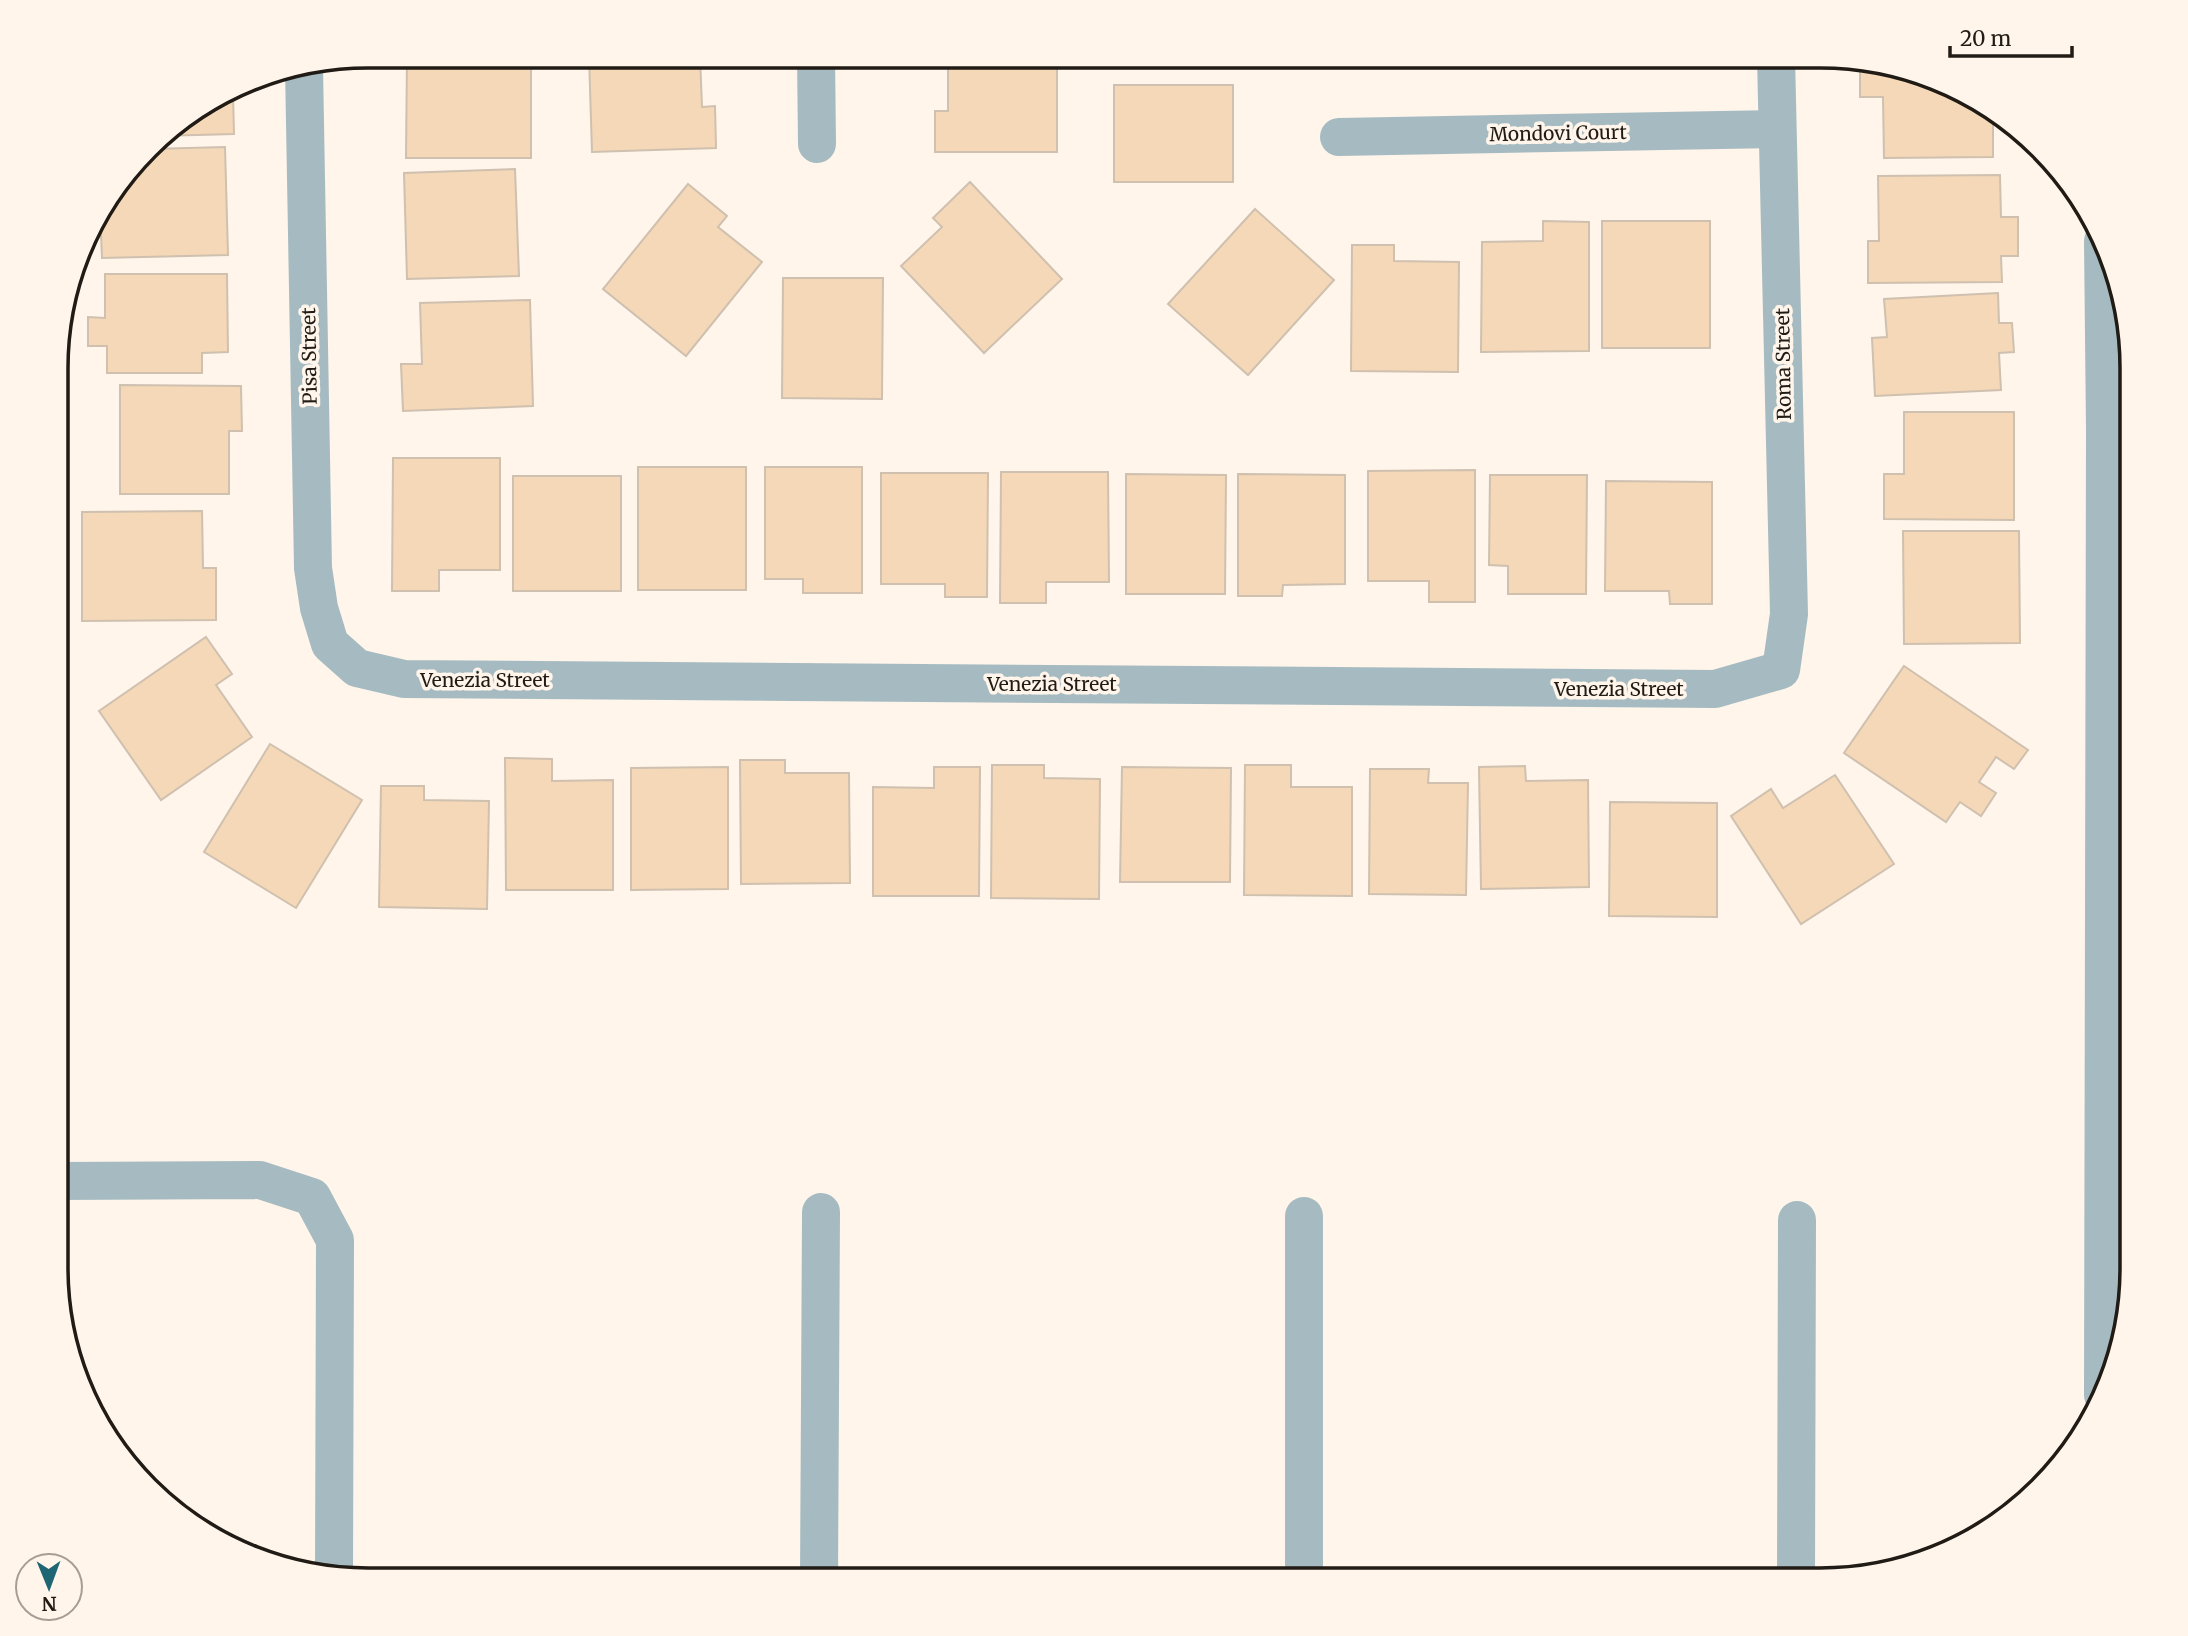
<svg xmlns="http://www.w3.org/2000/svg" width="2188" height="1636" font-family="Merriweather,serif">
  <rect width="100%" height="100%" fill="#fff5eb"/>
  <!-- building -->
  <g fill="#f5d8b7" stroke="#cfc0af" stroke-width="2">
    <path d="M 407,56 L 531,56 L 531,158 L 406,158 Z"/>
    <path d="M 589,56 L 700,56 L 702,107 L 715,106 L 716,148 L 592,152 Z"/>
    <path d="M 948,56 L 1057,56 L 1057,152 L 935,152 L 935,111 L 948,111 Z"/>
    <path d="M 1230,56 L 1249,56 L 1241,66 Z"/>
    <path d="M 1860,61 L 1939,80 L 1993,113 L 1993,157 L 1884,158 L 1883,97 L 1860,97 Z"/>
    <rect x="1114" y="85" width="119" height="97"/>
    <path d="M 233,93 L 234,134 L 160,136 L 163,133 Z"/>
    <path d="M 225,147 L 228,255 L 102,258 L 100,209 L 150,149 Z"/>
    <path d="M 515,169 L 519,276 L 407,279 L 404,173 Z"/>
    <path d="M 2000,175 L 2001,217 L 2018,217 L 2018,256 L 2001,256 L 2002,282 L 1868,283 L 1868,241 L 1879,241 L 1878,176 Z"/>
    <path d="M 970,182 L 1062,279 L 984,353 L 901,266 L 942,227 L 933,218 Z"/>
    <path d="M 688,184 L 727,216 L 718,227 L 762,262 L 686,356 L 603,289 Z"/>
    <path d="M 1255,209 L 1334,280 L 1248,375 L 1168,304 Z"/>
    <path d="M 1543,221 L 1589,222 L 1589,351 L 1481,352 L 1482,242 L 1543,241 Z"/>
    <rect x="1602" y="221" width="108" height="127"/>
    <path d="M 1352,245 L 1394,245 L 1394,261 L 1459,262 L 1458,372 L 1351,371 Z"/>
    <path d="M 105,274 L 227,274 L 228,352 L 202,353 L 202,373 L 107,373 L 107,346 L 88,346 L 88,317 L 105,318 Z"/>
    <path d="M 783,278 L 883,278 L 882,399 L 782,398 Z"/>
    <path d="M 1998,293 L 1999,323 L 2012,323 L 2014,352 L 1999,353 L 2001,390 L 1875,396 L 1872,338 L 1887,337 L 1884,299 Z"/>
    <path d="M 530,300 L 533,406 L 403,411 L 401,364 L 422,364 L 420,303 Z"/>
    <path d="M 120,385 L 241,386 L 242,431 L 229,431 L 229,494 L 120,494 Z"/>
    <path d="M 1904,412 L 2014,412 L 2014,520 L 1884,519 L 1884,474 L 1904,474 Z"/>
    <path d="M 393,458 L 500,458 L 500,570 L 439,570 L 439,591 L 392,591 Z"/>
    <rect x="638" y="467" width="108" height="123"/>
    <path d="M 765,467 L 862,467 L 862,593 L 803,593 L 803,579 L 765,579 Z"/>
    <path d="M 1475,470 L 1475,602 L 1429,602 L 1429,581 L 1368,581 L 1368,471 Z"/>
    <path d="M 1001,472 L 1108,472 L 1109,582 L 1046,582 L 1046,603 L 1000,603 Z"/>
    <path d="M 881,473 L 988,473 L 987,597 L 945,597 L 945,584 L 881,584 Z"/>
    <path d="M 1126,474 L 1226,475 L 1225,594 L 1126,594 Z"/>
    <path d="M 1238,474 L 1345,475 L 1345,584 L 1283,585 L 1282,596 L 1238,596 Z"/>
    <path d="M 1490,475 L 1587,475 L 1586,594 L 1508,594 L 1508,566 L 1489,565 Z"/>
    <rect x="513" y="476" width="108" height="115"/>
    <path d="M 1606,481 L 1712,482 L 1712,604 L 1670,604 L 1669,591 L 1605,591 Z"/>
    <path d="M 202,511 L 203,568 L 216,568 L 216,620 L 82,621 L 82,512 Z"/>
    <path d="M 1903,531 L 2019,531 L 2020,643 L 1904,644 Z"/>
    <path d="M 206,637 L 232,674 L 216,685 L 252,737 L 161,800 L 99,711 Z"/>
    <path d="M 1904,666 L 2028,750 L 2014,769 L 1996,757 L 1979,782 L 1996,793 L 1981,816 L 1960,802 L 1946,822 L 1844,753 Z"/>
    <path d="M 270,744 L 362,800 L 296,908 L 204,852 Z"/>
    <path d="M 505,758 L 552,759 L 552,781 L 613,780 L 613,890 L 506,890 Z"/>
    <path d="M 740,760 L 785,760 L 785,773 L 849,773 L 850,883 L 741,884 Z"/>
    <path d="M 992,765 L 1044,765 L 1044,778 L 1100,779 L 1099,899 L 991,898 Z"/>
    <path d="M 1245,765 L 1291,765 L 1291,787 L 1352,787 L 1352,896 L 1244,895 Z"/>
    <path d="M 1525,766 L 1526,781 L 1588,780 L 1589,887 L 1481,889 L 1479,767 Z"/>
    <path d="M 728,767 L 728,889 L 631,890 L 631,768 Z"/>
    <path d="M 934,767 L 980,767 L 979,896 L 873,896 L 873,787 L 934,788 Z"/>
    <path d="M 1122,767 L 1231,768 L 1230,882 L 1120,882 Z"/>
    <path d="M 1370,769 L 1429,769 L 1428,783 L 1468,783 L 1466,895 L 1369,894 Z"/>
    <path d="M 1835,775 L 1894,864 L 1801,924 L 1731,816 L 1771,789 L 1783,808 Z"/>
    <path d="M 381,786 L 424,786 L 424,800 L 489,801 L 487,909 L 379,907 Z"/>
    <path d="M 1610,802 L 1717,803 L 1717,917 L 1609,916 Z"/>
  </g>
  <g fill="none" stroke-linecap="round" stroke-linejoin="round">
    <!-- minor -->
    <g stroke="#a6bbc1" stroke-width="38">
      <path d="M 816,56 L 817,144"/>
      <path d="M 304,67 L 313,568 L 319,608 L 330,644 L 357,668 L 404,679 L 1715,689 L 1781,670 L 1789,614 L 1776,57"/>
      <path d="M 1339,137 L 1777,129"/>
      <path d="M 2103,241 L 2105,430 L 2103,1395"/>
      <path d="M 57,1181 L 260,1180 L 312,1197 L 335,1240 L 334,1576"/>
      <path d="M 819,1580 L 821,1212"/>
      <path d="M 1304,1580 L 1304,1216"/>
      <path d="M 1796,1580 L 1797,1220"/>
    </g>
  </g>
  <g text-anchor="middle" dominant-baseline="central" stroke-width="7" stroke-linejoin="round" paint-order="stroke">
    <!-- street labels -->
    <g font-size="19" fill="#201b15" stroke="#fff5eb">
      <text transform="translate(1558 133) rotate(-1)">Mondovi Court</text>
      <text transform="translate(309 356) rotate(-91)">Pisa Street</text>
      <text transform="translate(1783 364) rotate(-91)">Roma Street</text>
      <text x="485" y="680">Venezia Street</text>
      <text x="1052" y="684">Venezia Street</text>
      <text x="1619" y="689">Venezia Street</text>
    </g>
  </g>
  <!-- crop -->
  <path d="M0 0H2188V1636H0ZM368 68H1820A300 300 0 0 1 2120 368V1268A300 300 0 0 1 1820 1568H368A300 300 0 0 1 68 1268V368A300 300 0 0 1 368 68Z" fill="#fff5eb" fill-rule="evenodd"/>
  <path fill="none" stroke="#201b15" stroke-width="3.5" d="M368 68H1820A300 300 0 0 1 2120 368V1268A300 300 0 0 1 1820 1568H368A300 300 0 0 1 68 1268V368A300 300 0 0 1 368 68Z"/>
  <!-- north arrow -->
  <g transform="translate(49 1587) rotate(179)"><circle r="33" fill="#fff5eb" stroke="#a69e95" stroke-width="2"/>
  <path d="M0-5L12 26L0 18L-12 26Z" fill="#1f6675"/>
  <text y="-10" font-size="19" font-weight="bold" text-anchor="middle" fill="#201b15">N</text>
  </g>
  <!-- scale -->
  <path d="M1950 46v10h122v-10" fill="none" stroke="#201b15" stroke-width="3.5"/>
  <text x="1960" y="46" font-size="21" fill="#201b15" stroke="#fff5eb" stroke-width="5" paint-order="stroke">20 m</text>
</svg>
